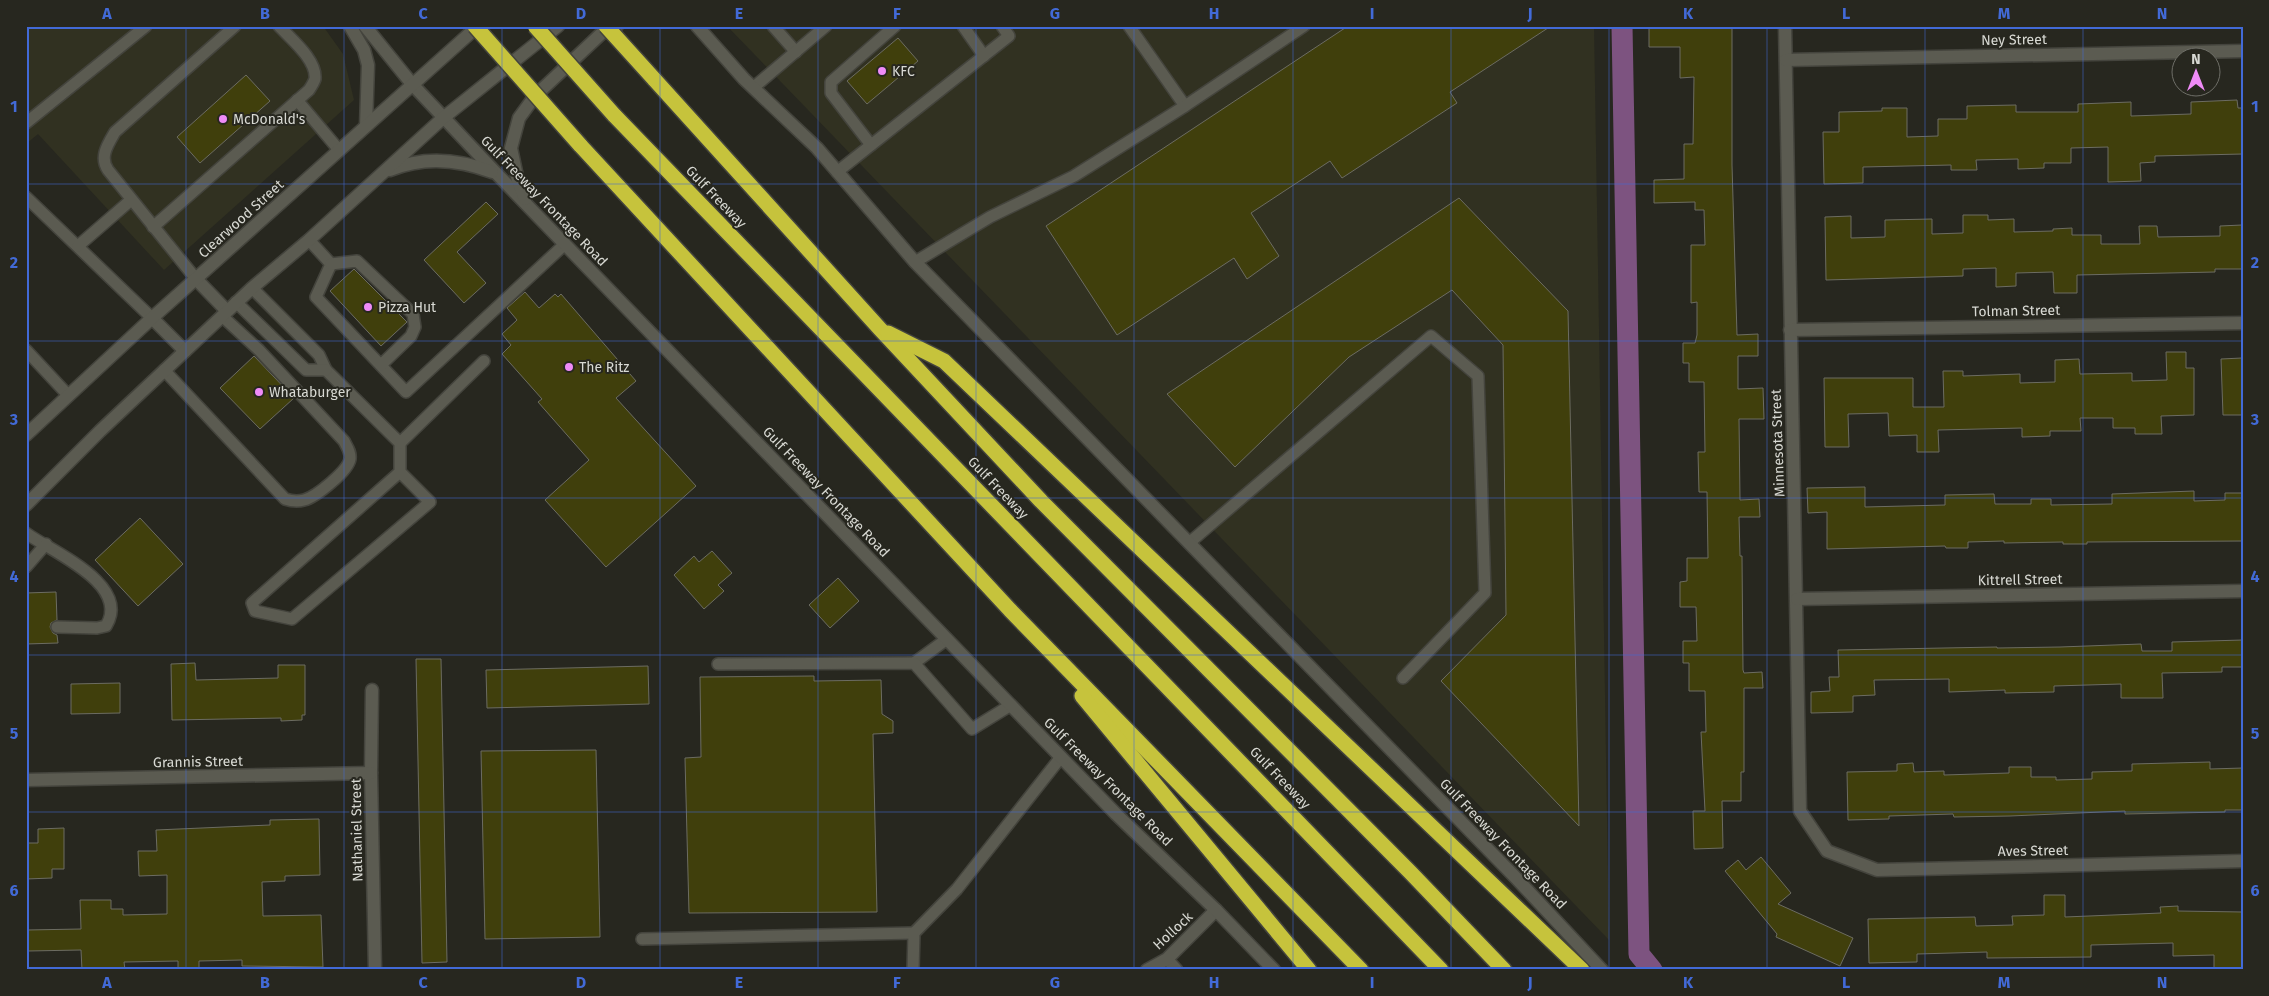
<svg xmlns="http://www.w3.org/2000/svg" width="2269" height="996" font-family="'Fira Sans',sans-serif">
  <rect width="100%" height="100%" fill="#27271f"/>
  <!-- built -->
  <g fill="#313121">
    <path d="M 26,26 L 323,26 L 343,54 L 354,100 L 164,270 L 38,134 L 26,144 Z"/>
    <path d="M 727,26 L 1594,26 L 1609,940 Z"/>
  </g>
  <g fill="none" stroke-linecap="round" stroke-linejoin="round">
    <!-- canal -->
    <path stroke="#7d5380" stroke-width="21" d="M 1622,26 L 1639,954 L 1652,970"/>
  </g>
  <!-- building -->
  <g fill="#403f0c" stroke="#6c6c62">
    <path d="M 1348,26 L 1551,26 L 1450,92 L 1457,103 L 1342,178 L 1330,161 L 1251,213 L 1279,256 L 1247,279 L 1234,258 L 1117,335 L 1046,226 Z"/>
    <path d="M 1649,26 L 1732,26 L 1732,165 L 1737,335 L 1758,334 L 1758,356 L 1738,356 L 1738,389 L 1763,388 L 1764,419 L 1739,419 L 1740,500 L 1759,499 L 1760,517 L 1739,517 L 1740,556 L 1742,556 L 1743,670 L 1744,673 L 1762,672 L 1763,688 L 1744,688 L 1744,772 L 1741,772 L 1741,801 L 1722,801 L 1723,848 L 1694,849 L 1693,811 L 1705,811 L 1701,732 L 1706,732 L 1705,691 L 1689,691 L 1689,663 L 1683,663 L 1683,641 L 1697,641 L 1696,607 L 1680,607 L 1680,582 L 1687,581 L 1687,558 L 1708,558 L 1707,492 L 1699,492 L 1698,452 L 1705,452 L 1704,382 L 1689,382 L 1689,363 L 1683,363 L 1683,343 L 1695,343 L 1697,335 L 1697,302 L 1691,303 L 1691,245 L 1705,245 L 1704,210 L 1695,210 L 1695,202 L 1654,203 L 1654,180 L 1684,179 L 1684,144 L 1693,144 L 1694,77 L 1680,78 L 1680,47 L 1649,47 Z"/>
    <path d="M 898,38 L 918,61 L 867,104 L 847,81 Z"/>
    <path d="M 246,75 L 270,101 L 200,163 L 177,137 Z"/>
    <path d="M 2237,100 L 2238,108 L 2243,108 L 2243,154 L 2155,156 L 2155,162 L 2140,163 L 2141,181 L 2108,182 L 2108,147 L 2071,148 L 2071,163 L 2044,163 L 2044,168 L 2018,169 L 2018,159 L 1976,160 L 1977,170 L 1951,170 L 1951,165 L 1863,167 L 1863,183 L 1824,184 L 1823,132 L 1839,132 L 1839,112 L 1882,111 L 1882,108 L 1907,108 L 1907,137 L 1938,136 L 1938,119 L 1967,119 L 1967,106 L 2016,105 L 2016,112 L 2078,112 L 2078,104 L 2131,102 L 2131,116 L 2191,114 L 2191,102 Z"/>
    <path d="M 1459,198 L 1568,311 L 1579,826 L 1441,681 L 1506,615 L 1503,345 L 1452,290 L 1349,357 L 1235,467 L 1167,394 Z"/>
    <path d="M 486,202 L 498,214 L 457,252 L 486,283 L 464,303 L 424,260 Z"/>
    <path d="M 1963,215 L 1988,215 L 1988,220 L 2014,219 L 2014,232 L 2053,231 L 2053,229 L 2072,228 L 2072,235 L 2101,235 L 2101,244 L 2140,244 L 2139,226 L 2157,226 L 2158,237 L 2220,236 L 2220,226 L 2242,225 L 2243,269 L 2215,269 L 2215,272 L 2077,275 L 2077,293 L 2054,293 L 2053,272 L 2016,273 L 2016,286 L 1996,287 L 1996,268 L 1963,269 L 1963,276 L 1826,280 L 1825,217 L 1851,216 L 1851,238 L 1885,237 L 1885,220 L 1932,219 L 1932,234 L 1963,233 Z"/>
    <path d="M 354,269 L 407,322 L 381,346 L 330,291 Z"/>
    <path d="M 525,292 L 539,308 L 555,294 L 558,297 L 561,294 L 636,381 L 616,398 L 696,486 L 606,567 L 545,500 L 589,460 L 538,402 L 542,399 L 502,354 L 511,345 L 502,334 L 517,320 L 507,308 Z"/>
    <path d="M 2166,352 L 2186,352 L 2186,368 L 2194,368 L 2194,415 L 2161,416 L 2162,434 L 2135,434 L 2135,428 L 2113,428 L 2113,418 L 2080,418 L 2081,431 L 2050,431 L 2050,436 L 2022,437 L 2022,428 L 1938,430 L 1939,452 L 1917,452 L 1917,435 L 1889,436 L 1888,413 L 1848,414 L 1849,447 L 1825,447 L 1824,378 L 1913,378 L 1913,407 L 1944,407 L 1943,371 L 1963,371 L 1963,376 L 2020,374 L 2020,383 L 2055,382 L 2055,360 L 2079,359 L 2080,374 L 2132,373 L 2132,381 L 2167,380 Z"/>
    <path d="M 254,356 L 294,398 L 260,429 L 220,388 Z"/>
    <path d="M 2242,358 L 2243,415 L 2223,415 L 2221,359 Z"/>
    <path d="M 1865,487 L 1865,507 L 1945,505 L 1945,495 L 1994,494 L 1995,504 L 2031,504 L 2031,499 L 2051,499 L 2051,505 L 2112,504 L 2112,494 L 2194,491 L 2194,501 L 2225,500 L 2225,493 L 2243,493 L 2243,541 L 2087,542 L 2087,544 L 2063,544 L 2063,542 L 2004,543 L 2004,541 L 1968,542 L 1968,548 L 1946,548 L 1945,546 L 1827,549 L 1827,512 L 1808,513 L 1807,488 Z"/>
    <path d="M 140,518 L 183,564 L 138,606 L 95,560 Z"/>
    <path d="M 712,551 L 732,573 L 718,585 L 724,591 L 704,609 L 674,575 L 694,556 L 699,562 Z"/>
    <path d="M 838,578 L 859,601 L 830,628 L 809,605 Z"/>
    <path d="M 56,592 L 57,620 L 51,623 L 50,627 L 53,633 L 57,635 L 58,643 L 26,644 L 26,593 Z"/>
    <path d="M 2243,640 L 2243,667 L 2222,667 L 2222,672 L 2162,673 L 2163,698 L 2121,698 L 2121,684 L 2054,686 L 2054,692 L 2005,693 L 2005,690 L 1949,692 L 1949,679 L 1874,680 L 1875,695 L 1853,696 L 1853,712 L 1811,713 L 1811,692 L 1830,691 L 1829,677 L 1839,677 L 1838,650 L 1997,647 L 1997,648 L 2060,647 L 2141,644 L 2142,651 L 2172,651 L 2172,642 Z"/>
    <path d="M 416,659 L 441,659 L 447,962 L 422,963 Z"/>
    <path d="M 195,663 L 196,680 L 278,678 L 278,665 L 305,665 L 305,715 L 302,715 L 302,720 L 281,721 L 281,718 L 172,720 L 171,664 Z"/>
    <path d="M 648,666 L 649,704 L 487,708 L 486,670 Z"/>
    <path d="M 814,676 L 814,681 L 881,680 L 882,714 L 893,721 L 893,733 L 873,734 L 877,912 L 689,913 L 685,758 L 701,757 L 700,677 Z"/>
    <path d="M 120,683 L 120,713 L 71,714 L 71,684 Z"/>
    <path d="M 596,750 L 600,937 L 485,939 L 481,751 Z"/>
    <path d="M 2210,762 L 2210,769 L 2243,768 L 2243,810 L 2225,810 L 2225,812 L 2125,814 L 2125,811 L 2010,816 L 1954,817 L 1953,814 L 1889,816 L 1889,819 L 1848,820 L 1847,772 L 1897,771 L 1897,764 L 1913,763 L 1914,772 L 1944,771 L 1944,775 L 2009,773 L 2009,767 L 2031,767 L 2031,777 L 2056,777 L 2056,780 L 2092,779 L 2092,772 L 2132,771 L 2132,764 Z"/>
    <path d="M 319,819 L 320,875 L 285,876 L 285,881 L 262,882 L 263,916 L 321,915 L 323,967 L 242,966 L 242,960 L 199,961 L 199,968 L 178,968 L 178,961 L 124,962 L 125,970 L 82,970 L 81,950 L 28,951 L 27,930 L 81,929 L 80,900 L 111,900 L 111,909 L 123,909 L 123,915 L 167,914 L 167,875 L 139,876 L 138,851 L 157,851 L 156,830 L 270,825 L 270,820 Z"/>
    <path d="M 64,828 L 64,869 L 52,869 L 52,878 L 26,879 L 26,843 L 38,843 L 38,829 Z"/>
    <path d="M 1761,857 L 1791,893 L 1778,904 L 1853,938 L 1840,966 L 1776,937 L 1777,934 L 1725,871 L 1738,860 L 1746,870 Z"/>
    <path d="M 2044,895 L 2065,895 L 2065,917 L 2161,913 L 2160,907 L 2178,906 L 2178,911 L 2243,912 L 2243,970 L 2214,970 L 2214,955 L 2173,956 L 2173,943 L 2091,945 L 2091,957 L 1987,958 L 1987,952 L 1917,954 L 1917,962 L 1869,963 L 1868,919 L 1975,917 L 1976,926 L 2013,925 L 2012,916 L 2044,915 Z"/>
  </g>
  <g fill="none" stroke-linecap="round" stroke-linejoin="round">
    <!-- lane casing -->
    <g stroke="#44443d" stroke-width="14">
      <g id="lane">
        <path d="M 773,26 L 796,52"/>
        <path d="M 963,26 L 984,56"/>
        <path d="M 1129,26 L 1185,106"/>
        <path d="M 754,87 L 826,26"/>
        <path d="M 297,100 L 339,150"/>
        <path d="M 26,123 L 146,26"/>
        <path d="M 871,145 L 831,93 L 831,82 L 895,26"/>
        <path d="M 837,172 L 1009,36 L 1002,26"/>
        <path d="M 26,197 L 152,318"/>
        <path d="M 153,227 L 309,90 C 311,87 314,82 315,79 C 317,60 291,39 279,26"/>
        <path d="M 309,240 L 331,264 L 316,297 L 406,392 L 565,244"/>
        <path d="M 78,246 L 131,200"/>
        <path d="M 915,262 L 990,217 L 1074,176 L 1185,106 L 1304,26"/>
        <path d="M 331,264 L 357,261 L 413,314 L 415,327 L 411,336 L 381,365"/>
        <path d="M 196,279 L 108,170 C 99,157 108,144 115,132 L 235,26"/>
        <path d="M 252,288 L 319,355 L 326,370 L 400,443 L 400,472 L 252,603 L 255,611 L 292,619 L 430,502 L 400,472"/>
        <path d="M 236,302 L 306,370 L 326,370"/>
        <path d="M 26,350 L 68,395"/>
        <path d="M 164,370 L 285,499 C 291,501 297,502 304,500 C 316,497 348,471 350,459 C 351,452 347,447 344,441 L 259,350 L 222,316"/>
        <path d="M 400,443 L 484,361"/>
        <path d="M 26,533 C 50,551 132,584 106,626 L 97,628 L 57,627"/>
        <path d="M 1189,543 L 1431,336 L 1478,376 L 1485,593 L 1403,678"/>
        <path d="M 26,567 L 46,544"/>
        <path d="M 914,663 L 947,639"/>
        <path d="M 718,664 L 914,663 L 972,729 L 1011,705"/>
        <path d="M 642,939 L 914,933"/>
        <path d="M 1167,959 L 1177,970"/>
        <path d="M 913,970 L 914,933 L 957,889 L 1061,757"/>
      </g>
    </g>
    <!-- street casing -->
    <g stroke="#44443d" stroke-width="15">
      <g id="street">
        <path d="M 1785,26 L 1800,811 L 1827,851 L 1877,870 L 2243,861"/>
        <path d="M 1786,60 L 2243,51"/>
        <path d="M 1790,330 L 2243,323"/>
        <path d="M 1797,599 L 2243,591"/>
        <path d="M 372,690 L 371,773 L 375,970"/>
        <path d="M 26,780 L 371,773"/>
        <path d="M 1147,970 L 1167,959 L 1216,910"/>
      </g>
    </g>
    <!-- secondary casing -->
    <g stroke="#44443d" stroke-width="15">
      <g id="secondary">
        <path d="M 350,26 L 364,50 L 368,65 L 366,126"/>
        <path d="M 365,26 L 412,84 L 497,174 L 1116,814 L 1216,910 L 1274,970"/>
        <path d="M 697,26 L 744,79 L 817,148 L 915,262 L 1517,879 L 1602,970"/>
        <path d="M 390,170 C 424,156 458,159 492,172"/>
        <path d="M 525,199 L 518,181 L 511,148 L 519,118 L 535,96 L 604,31 L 617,26"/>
        <path d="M 196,279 L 227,311"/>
        <path d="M 152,318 L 185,351"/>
        <path d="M 26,435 L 152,318 L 478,26"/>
        <path d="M 26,505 L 100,431 L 252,288 L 309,240 L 443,118 L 558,26"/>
      </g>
    </g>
    <!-- highway casing -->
    <g stroke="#44443d" stroke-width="18">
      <g id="highway">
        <path d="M 654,79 L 880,329 L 1041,501 L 1410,872 L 1504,970"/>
        <path d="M 614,115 L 1441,970"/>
        <path d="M 580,145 L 1010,610 L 1361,970"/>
        <path d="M 888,333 L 944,361 L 1582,970"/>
        <path d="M 1082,696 L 1309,970"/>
      </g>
    </g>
    <!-- lane -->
    <use href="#lane" stroke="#5b5b51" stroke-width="11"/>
    <!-- street -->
    <use href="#street" stroke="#5b5b51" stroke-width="12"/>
    <!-- secondary -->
    <use href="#secondary" stroke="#5b5b51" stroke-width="12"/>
    <!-- highway -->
    <use href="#highway" stroke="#c6c33c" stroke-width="15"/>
    <!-- highway-bridge casing -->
    <g stroke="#44443d" stroke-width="18" stroke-linecap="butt">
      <g id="highway-bridge">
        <path d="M 475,26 L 580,145"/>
        <path d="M 535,26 L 614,115"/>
        <path d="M 606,26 L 654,79"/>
      </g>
    </g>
    <!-- highway-bridge -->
    <use href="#highway-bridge" stroke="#c6c33c" stroke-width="15"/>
  </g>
  <!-- grid -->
  <path fill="none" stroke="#426ad7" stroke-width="1" stroke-opacity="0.55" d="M 186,26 L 186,970M 344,26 L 344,970M 502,26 L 502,970M 660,26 L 660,970M 818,26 L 818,970M 976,26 L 976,970M 1134,26 L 1134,970M 1293,26 L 1293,970M 1451,26 L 1451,970M 1609,26 L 1609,970M 1767,26 L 1767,970M 1925,26 L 1925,970M 2083,26 L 2083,970M 26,184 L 2243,184M 26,341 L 2243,341M 26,498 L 2243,498M 26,655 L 2243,655M 26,812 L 2243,812"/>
  <!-- markers -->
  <g fill="#ef8bf7" stroke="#27271f" stroke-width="2">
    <circle cx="882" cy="71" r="5"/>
    <circle cx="223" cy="119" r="5"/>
    <circle cx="368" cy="307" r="5"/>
    <circle cx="569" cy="367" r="5"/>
    <circle cx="259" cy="392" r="5"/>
  </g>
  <g text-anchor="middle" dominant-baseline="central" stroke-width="4" stroke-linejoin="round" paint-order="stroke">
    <!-- street labels -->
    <g font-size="14" fill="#d8d9d3" stroke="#27271f">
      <text transform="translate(2014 40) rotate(-1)">Ney Street</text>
      <text transform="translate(716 197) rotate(46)">Gulf Freeway</text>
      <text transform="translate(544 201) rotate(46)">Gulf Freeway Frontage Road</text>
      <text transform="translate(241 219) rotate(-42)">Clearwood Street</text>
      <text transform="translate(2016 311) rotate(-1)">Tolman Street</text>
      <text transform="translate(1778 443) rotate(-92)">Minnesota Street</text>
      <text transform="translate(998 488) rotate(46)">Gulf Freeway</text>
      <text transform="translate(826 492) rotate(46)">Gulf Freeway Frontage Road</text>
      <text transform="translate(2020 580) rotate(-1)">Kittrell Street</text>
      <text transform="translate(198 762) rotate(-1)">Grannis Street</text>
      <text transform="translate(1280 778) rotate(46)">Gulf Freeway</text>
      <text transform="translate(1108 782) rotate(45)">Gulf Freeway Frontage Road</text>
      <text transform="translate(357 830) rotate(-91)">Nathaniel Street</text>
      <text transform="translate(1503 844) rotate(46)">Gulf Freeway Frontage Road</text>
      <text transform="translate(2033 851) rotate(-1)">Aves Street</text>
      <text transform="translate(1173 931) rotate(-43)">Hollock</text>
    </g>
    <!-- poi labels -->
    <g font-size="14" fill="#d8d9d3" stroke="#27271f" text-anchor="start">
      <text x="892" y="71">KFC</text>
      <text x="233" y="119">McDonald's</text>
      <text x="378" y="307">Pizza Hut</text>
      <text x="579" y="367">The Ritz</text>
      <text x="269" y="392">Whataburger</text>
    </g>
  </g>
  <!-- border -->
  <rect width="2269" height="996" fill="none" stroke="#27271f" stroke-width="55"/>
  <!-- north arrow -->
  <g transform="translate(2196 72)"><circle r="24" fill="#27271f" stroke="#6e6e67"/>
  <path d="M0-4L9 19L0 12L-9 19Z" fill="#ef8bf7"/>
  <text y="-8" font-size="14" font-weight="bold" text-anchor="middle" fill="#d8d9d3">N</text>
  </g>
  <rect x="28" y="28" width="2214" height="940" fill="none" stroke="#426ad7" stroke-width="2"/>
  <g font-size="16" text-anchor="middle" font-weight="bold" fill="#426ad7">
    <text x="107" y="19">A</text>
    <text x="265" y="19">B</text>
    <text x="423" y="19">C</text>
    <text x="581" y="19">D</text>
    <text x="739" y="19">E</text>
    <text x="897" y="19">F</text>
    <text x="1055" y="19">G</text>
    <text x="1214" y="19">H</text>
    <text x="1372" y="19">I</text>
    <text x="1530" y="19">J</text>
    <text x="1688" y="19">K</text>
    <text x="1846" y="19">L</text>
    <text x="2004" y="19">M</text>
    <text x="2162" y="19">N</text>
    <text x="14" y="112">1</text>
    <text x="2255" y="112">1</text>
    <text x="14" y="268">2</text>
    <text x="2255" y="268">2</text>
    <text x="14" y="425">3</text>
    <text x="2255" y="425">3</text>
    <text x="14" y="582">4</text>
    <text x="2255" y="582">4</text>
    <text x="14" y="739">5</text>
    <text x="2255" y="739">5</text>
    <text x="14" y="896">6</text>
    <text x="2255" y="896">6</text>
    <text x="107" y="988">A</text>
    <text x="265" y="988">B</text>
    <text x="423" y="988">C</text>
    <text x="581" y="988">D</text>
    <text x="739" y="988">E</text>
    <text x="897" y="988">F</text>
    <text x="1055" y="988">G</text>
    <text x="1214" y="988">H</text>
    <text x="1372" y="988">I</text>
    <text x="1530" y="988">J</text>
    <text x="1688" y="988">K</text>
    <text x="1846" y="988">L</text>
    <text x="2004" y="988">M</text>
    <text x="2162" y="988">N</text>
  </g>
</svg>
